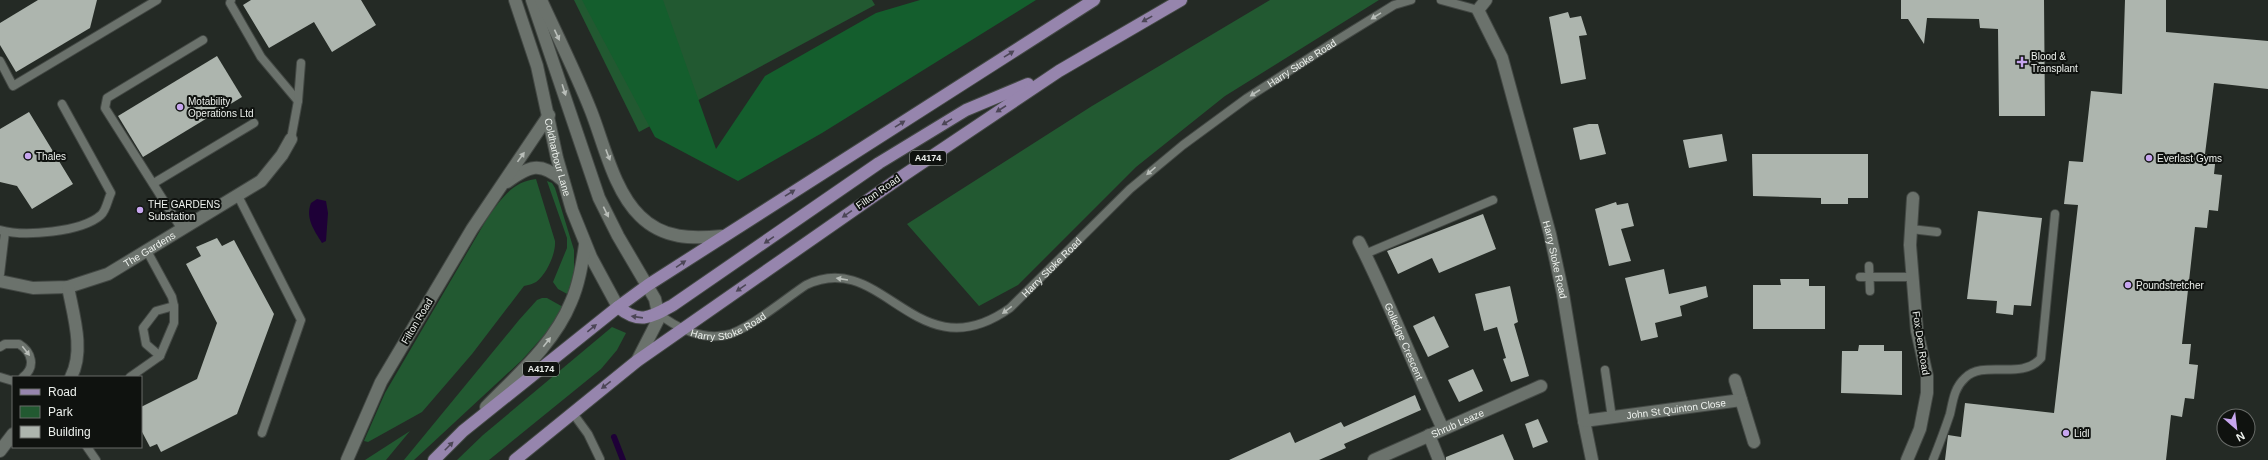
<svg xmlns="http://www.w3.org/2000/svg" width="2268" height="460" font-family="Arial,sans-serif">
  <rect width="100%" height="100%" fill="#242a25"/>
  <!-- green -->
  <g fill="#225931">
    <path d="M 574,0 L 872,0 L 875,5 L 639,132 Z"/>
    <path d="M 1270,0 L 1379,0 L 1225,96 L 1136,167 L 1018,285 L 979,306 L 907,224 L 1092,106 Z"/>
    <path d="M 536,179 L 555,241 C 556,253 547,274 536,282 C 533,284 528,285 524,286 L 472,354 L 422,412 L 368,442 L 364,441 L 385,393 L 488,217 C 502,198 512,182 536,179 Z"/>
    <path d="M 547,181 L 552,183 L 555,188 L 574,250 L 574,274 L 569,295 L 558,289 L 553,282 L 567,248 L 567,238 Z"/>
    <path d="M 542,298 L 547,298 L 563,307 L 554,324 L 522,360 L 414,460 L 404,460 L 519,320 L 537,300 Z"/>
    <path d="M 612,327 L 626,333 L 617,350 L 601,369 L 489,460 L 457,460 L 483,435 Z"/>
    <path d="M 410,431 L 386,460 L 365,460 Z"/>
  </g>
  <!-- forest -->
  <path fill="#145e2d" d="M 582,0 L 663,0 L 716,149 L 765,76 L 876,13 L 920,0 L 1036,0 L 822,133 L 738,181 L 655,137 Z"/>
  <!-- water -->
  <path fill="#1e0037" d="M 317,199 L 326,201 L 328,213 L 326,241 L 322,243 C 314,230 305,218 311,203 Z"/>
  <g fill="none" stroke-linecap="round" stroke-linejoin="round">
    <!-- stream -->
    <path stroke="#1e0037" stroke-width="6" d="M 614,437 L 623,460"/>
  </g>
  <!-- building -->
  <g fill="#adb5ae">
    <path d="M 38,0 L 97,0 L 90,28 L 16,72 L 0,45 L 0,23 Z"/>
    <path d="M 251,0 L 361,0 L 376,25 L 332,52 L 314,22 L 269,48 L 243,5 Z"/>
    <path d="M 1901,0 L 2044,0 L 2045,116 L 1999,116 L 1998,29 L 1980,28 L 1979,19 L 1927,18 L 1924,44 L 1908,19 L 1901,19 Z"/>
    <path d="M 2125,0 L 2166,0 L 2166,32 L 2268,41 L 2268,89 L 2214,83 L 2205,154 L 2216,155 L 2214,174 L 2222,175 L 2218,211 L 2209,210 L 2207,228 L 2195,227 L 2182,344 L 2191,344 L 2189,364 L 2198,365 L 2194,399 L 2185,398 L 2182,417 L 2171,415 L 2166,460 L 1945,460 L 1948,435 L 1961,437 L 1965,403 L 2054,413 L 2078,205 L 2064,204 L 2069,161 L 2083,162 L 2091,91 L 2122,94 Z"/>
    <path d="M 1568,12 L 1570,18 L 1581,16 L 1587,35 L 1579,36 L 1586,79 L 1561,84 L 1549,17 Z"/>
    <path d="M 217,56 L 242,97 L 143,157 L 118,116 Z"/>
    <path d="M 29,112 L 73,184 L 32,209 L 17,186 L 0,182 L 0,129 Z"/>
    <path d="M 1589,124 L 1598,124 L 1606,154 L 1580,160 L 1573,128 Z"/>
    <path d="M 1722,134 L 1727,161 L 1689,168 L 1683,140 Z"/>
    <path d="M 1752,154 L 1868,154 L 1868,198 L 1848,198 L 1848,204 L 1821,204 L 1821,198 L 1753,196 Z"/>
    <path d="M 1616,202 L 1617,205 L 1628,203 L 1634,226 L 1621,229 L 1631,261 L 1609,266 L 1595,209 Z"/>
    <path d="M 1978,211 L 2042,218 L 2031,306 L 2014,305 L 2013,315 L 1996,313 L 1997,301 L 1967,299 Z"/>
    <path d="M 1483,214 L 1496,249 L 1439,273 L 1432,258 L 1398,274 L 1387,251 Z"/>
    <path d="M 217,238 L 222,246 L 234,240 L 274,314 L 237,414 L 161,452 L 157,444 L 150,447 L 141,430 L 141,407 L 197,379 L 217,323 L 186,264 L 201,256 L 196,247 Z"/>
    <path d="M 1664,269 L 1669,294 L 1706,286 L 1708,297 L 1680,306 L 1682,316 L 1655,323 L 1658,337 L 1641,341 L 1625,278 Z"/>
    <path d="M 1780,279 L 1809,279 L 1809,286 L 1825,286 L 1825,329 L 1753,329 L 1753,285 L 1781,285 Z"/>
    <path d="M 1510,286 L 1518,322 L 1514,324 L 1529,376 L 1511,382 L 1503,359 L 1506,358 L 1497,327 L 1484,331 L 1475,294 Z"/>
    <path d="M 1434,316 L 1449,347 L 1428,357 L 1413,326 Z"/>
    <path d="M 1859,345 L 1884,345 L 1884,351 L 1902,351 L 1902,395 L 1841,393 L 1842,351 L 1858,351 Z"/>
    <path d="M 1473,369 L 1483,391 L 1459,402 L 1448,380 Z"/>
    <path d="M 1415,395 L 1421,410 L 1344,444 L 1346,448 L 1319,460 L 1229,460 L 1290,432 L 1295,443 L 1341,422 L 1344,427 Z"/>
    <path d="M 1538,419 L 1548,442 L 1533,448 L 1525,424 Z"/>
    <path d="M 1503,434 L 1514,460 L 1446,460 L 1446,457 Z"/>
  </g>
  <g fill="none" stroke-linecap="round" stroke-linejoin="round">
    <!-- service casing -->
    <g stroke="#434844" stroke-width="10">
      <g id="service">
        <path d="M 231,0 L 230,3 L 261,57 L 298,101"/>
        <path d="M 1441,0 L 1478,10"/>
        <path d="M 0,61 L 13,86 L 157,0"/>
        <path d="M 291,139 L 298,101 L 301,63"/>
        <path d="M 154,183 L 254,123"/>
        <path d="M 238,196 L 301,320 L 262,433"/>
        <path d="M 181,228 L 105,108 L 107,98 L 203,40"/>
        <path d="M 1911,229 L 1937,232"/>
        <path d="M 0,230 C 24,237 82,232 101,215 C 106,211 108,199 111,193 L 62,104"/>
        <path d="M 1365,254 L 1493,200"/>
        <path d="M 1869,266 L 1870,291"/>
        <path d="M 0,274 L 5,232"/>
        <path d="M 1860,277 L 1913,277"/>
        <path id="s1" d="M 658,313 C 676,328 702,340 726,335 C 747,331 786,298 806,285 C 883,247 916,375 1010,308 L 1130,189 L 1183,145 L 1247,98 L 1334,42 L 1394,5 L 1411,0"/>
        <path d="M 0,347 L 5,344 L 19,344 C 32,352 36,367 23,377"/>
        <path d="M 160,356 L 146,344 L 143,328 L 156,311 L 174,306"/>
        <path d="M 1605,370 L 1612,418"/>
        <path d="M 0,377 L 13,381"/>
        <path d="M 130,377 L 160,356 L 174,323 L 174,306 L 172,297 L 147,251"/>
        <path d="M 572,412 L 588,434 L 600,459"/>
        <path d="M 87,447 L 96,460"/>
        <path d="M 1933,460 C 1939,445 1945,429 1950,414 C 1953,401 1954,388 1965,378 C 1983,359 2022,381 2041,358 L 2055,214"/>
      </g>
    </g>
    <!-- minor casing -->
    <g stroke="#434844" stroke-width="14">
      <g id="minor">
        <path id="s2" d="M 1486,0 L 1478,10 L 1502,58 L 1550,234 L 1563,294 L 1584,421 L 1592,460"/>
        <path d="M 507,182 C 529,166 540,161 562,180"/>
        <path id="s3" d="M 1359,242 C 1390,303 1414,367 1443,429"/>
        <path id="s4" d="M 0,281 L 33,288 L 68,287 L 108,274 L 261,181 L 282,155 L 291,139"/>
        <path d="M 68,287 C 73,314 85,351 71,377"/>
        <path d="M 1735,380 L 1754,442"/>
        <path id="s5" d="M 1584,421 L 1741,400"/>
        <path d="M 1429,435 L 1439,460"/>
        <path d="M 0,451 L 13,434"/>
        <path d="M 347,460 L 381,382 L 472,229 L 549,115"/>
        <path id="s6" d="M 1374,460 L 1541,386"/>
        <path d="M 1907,460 L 1920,429 L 1927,393 L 1927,376 L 1917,331 L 1910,245 L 1913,198"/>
      </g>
    </g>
    <!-- tertiary casing -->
    <g stroke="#434844" stroke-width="14">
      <g id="tertiary">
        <path id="s7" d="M 515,0 L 537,66 L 557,158 L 572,210 L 591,257 L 618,307"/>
        <path d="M 532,0 L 599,198 L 618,236 L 655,299 L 658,313 L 658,320 L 637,361"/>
        <path d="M 541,0 C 558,37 576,73 591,111 C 604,144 614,191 640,216 C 663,239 692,239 722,236"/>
        <path d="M 486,407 C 516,376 554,344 571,302 C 579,284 582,264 585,245"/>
      </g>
    </g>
    <!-- primary casing -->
    <g stroke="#434844" stroke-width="14">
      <g id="primary">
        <path d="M 618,307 C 640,325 651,317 673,305 L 879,163 L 966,110 L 1028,84"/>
        <path d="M 434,460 L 463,431 L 618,307 L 648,285 L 1094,0"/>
        <path d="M 515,460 L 637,361 L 904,175 L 1059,71 L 1181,0"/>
      </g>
    </g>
    <!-- service -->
    <use href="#service" stroke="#6b726c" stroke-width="8"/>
    <!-- minor -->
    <use href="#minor" stroke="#6b726c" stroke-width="12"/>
    <!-- tertiary -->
    <use href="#tertiary" stroke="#6b726c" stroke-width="12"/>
    <!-- primary -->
    <use href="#primary" stroke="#9685ad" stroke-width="12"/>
  </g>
  <!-- one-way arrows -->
  <defs><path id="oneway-solid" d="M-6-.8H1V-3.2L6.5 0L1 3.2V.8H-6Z"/></defs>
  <g fill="#b9beb9">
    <use href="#oneway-solid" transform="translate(1376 16) rotate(148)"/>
    <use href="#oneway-solid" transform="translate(557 35) rotate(65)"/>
    <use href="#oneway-solid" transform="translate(564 90) rotate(72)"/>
    <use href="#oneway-solid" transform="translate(1255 93) rotate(147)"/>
    <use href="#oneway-solid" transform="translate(608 155) rotate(69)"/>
    <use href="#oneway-solid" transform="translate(521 157) rotate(-54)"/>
    <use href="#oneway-solid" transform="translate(1151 171) rotate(139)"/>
    <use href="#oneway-solid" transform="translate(606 212) rotate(64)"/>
    <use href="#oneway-solid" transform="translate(842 279) rotate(-171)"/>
    <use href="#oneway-solid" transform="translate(1007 310) rotate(143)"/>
    <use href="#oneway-solid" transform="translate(547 342) rotate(-52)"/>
    <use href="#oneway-solid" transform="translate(26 351) rotate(52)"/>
  </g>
  <g fill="#4c4656">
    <use href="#oneway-solid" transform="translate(1147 19) rotate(151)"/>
    <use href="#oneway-solid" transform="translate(1009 54) rotate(-32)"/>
    <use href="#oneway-solid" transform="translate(1001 109) rotate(147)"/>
    <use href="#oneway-solid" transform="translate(947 122) rotate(149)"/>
    <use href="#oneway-solid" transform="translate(900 124) rotate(-32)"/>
    <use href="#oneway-solid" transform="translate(790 193) rotate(-32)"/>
    <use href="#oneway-solid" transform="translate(847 214) rotate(145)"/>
    <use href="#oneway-solid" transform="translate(769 240) rotate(145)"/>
    <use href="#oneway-solid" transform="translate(681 264) rotate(-34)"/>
    <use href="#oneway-solid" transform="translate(741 288) rotate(145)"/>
    <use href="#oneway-solid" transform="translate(637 317) rotate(-172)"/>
    <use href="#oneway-solid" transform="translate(592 328) rotate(-39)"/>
    <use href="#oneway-solid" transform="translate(606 385) rotate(142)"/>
    <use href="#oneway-solid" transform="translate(449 446) rotate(-45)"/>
  </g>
  <!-- markers -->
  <g fill="#c7a6ef" stroke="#0f120f" stroke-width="1.5">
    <path d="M2020 56h4v4h4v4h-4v4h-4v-4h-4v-4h4z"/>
    <circle cx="180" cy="107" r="4"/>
    <circle cx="28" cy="156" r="4"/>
    <circle cx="2149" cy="158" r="4"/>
    <circle cx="140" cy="210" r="4"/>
    <circle cx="2128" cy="285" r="4"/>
    <circle cx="2066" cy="433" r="4"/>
  </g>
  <g text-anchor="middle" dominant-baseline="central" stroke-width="4" stroke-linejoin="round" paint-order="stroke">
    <!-- shield labels -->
    <g fill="#0f120f" stroke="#aaaeaa" stroke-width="1">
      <rect x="910" y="151" width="36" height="14" rx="3"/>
      <rect x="523" y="362" width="36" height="14" rx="3"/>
    </g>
    <g font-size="9" font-weight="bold" fill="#edf1ed">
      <text x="928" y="158">A4174</text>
      <text x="541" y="369">A4174</text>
    </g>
    <!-- poi labels -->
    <g font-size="10" fill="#edf1ed" stroke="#0f120f" text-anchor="start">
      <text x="2031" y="56">Blood &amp;<tspan x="2031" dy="12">Transplant</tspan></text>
      <text x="188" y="101">Motability<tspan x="188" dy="12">Operations Ltd</tspan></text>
      <text x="36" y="156">Thales</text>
      <text x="2157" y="158">Everlast Gyms</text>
      <text x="148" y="204">THE GARDENS<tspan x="148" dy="12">Substation</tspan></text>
      <text x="2136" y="285">Poundstretcher</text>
      <text x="2074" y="433">Lidl</text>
    </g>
    <!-- street labels -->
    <g font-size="10" fill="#edf1ed" stroke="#0f120f">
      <text stroke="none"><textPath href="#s1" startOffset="772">Harry Stoke Road</textPath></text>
      <text stroke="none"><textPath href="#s7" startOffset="163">Coldharbour Lane</textPath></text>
      <text transform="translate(878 192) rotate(-35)">Filton Road</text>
      <text stroke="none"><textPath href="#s4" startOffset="159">The Gardens</textPath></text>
      <text stroke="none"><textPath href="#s2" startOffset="275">Harry Stoke Road</textPath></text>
      <text stroke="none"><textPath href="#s1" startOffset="448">Harry Stoke Road</textPath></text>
      <text transform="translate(417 321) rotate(-59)">Filton Road</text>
      <text stroke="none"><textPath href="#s1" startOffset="78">Harry Stoke Road</textPath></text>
      <text stroke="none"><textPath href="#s3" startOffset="109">Golledge Crescent</textPath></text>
      <text transform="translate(1921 343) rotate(81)">Fox Den Road</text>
      <text stroke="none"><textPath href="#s5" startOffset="93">John St Quinton Close</textPath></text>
      <text stroke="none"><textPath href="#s6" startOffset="91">Shrub Leaze</textPath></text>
    </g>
  </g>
  <!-- legend -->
  <rect x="12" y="376" width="130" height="72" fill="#0f120f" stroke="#686b68"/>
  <rect x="20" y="389" width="20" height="6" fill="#9685ad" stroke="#686b68"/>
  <text x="48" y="396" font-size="12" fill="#edf1ed">Road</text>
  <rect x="20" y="406" width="20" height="12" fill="#225931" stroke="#686b68"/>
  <text x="48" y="416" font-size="12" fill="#edf1ed">Park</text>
  <rect x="20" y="426" width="20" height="12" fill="#adb5ae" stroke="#686b68"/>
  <text x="48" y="436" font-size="12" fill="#edf1ed">Building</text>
  <!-- north arrow -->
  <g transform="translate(2236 428) rotate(152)"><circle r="19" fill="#0f120f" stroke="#686b68"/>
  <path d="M0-3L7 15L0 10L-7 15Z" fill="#c7a6ef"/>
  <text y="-6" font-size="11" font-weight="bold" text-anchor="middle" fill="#edf1ed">N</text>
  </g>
</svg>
